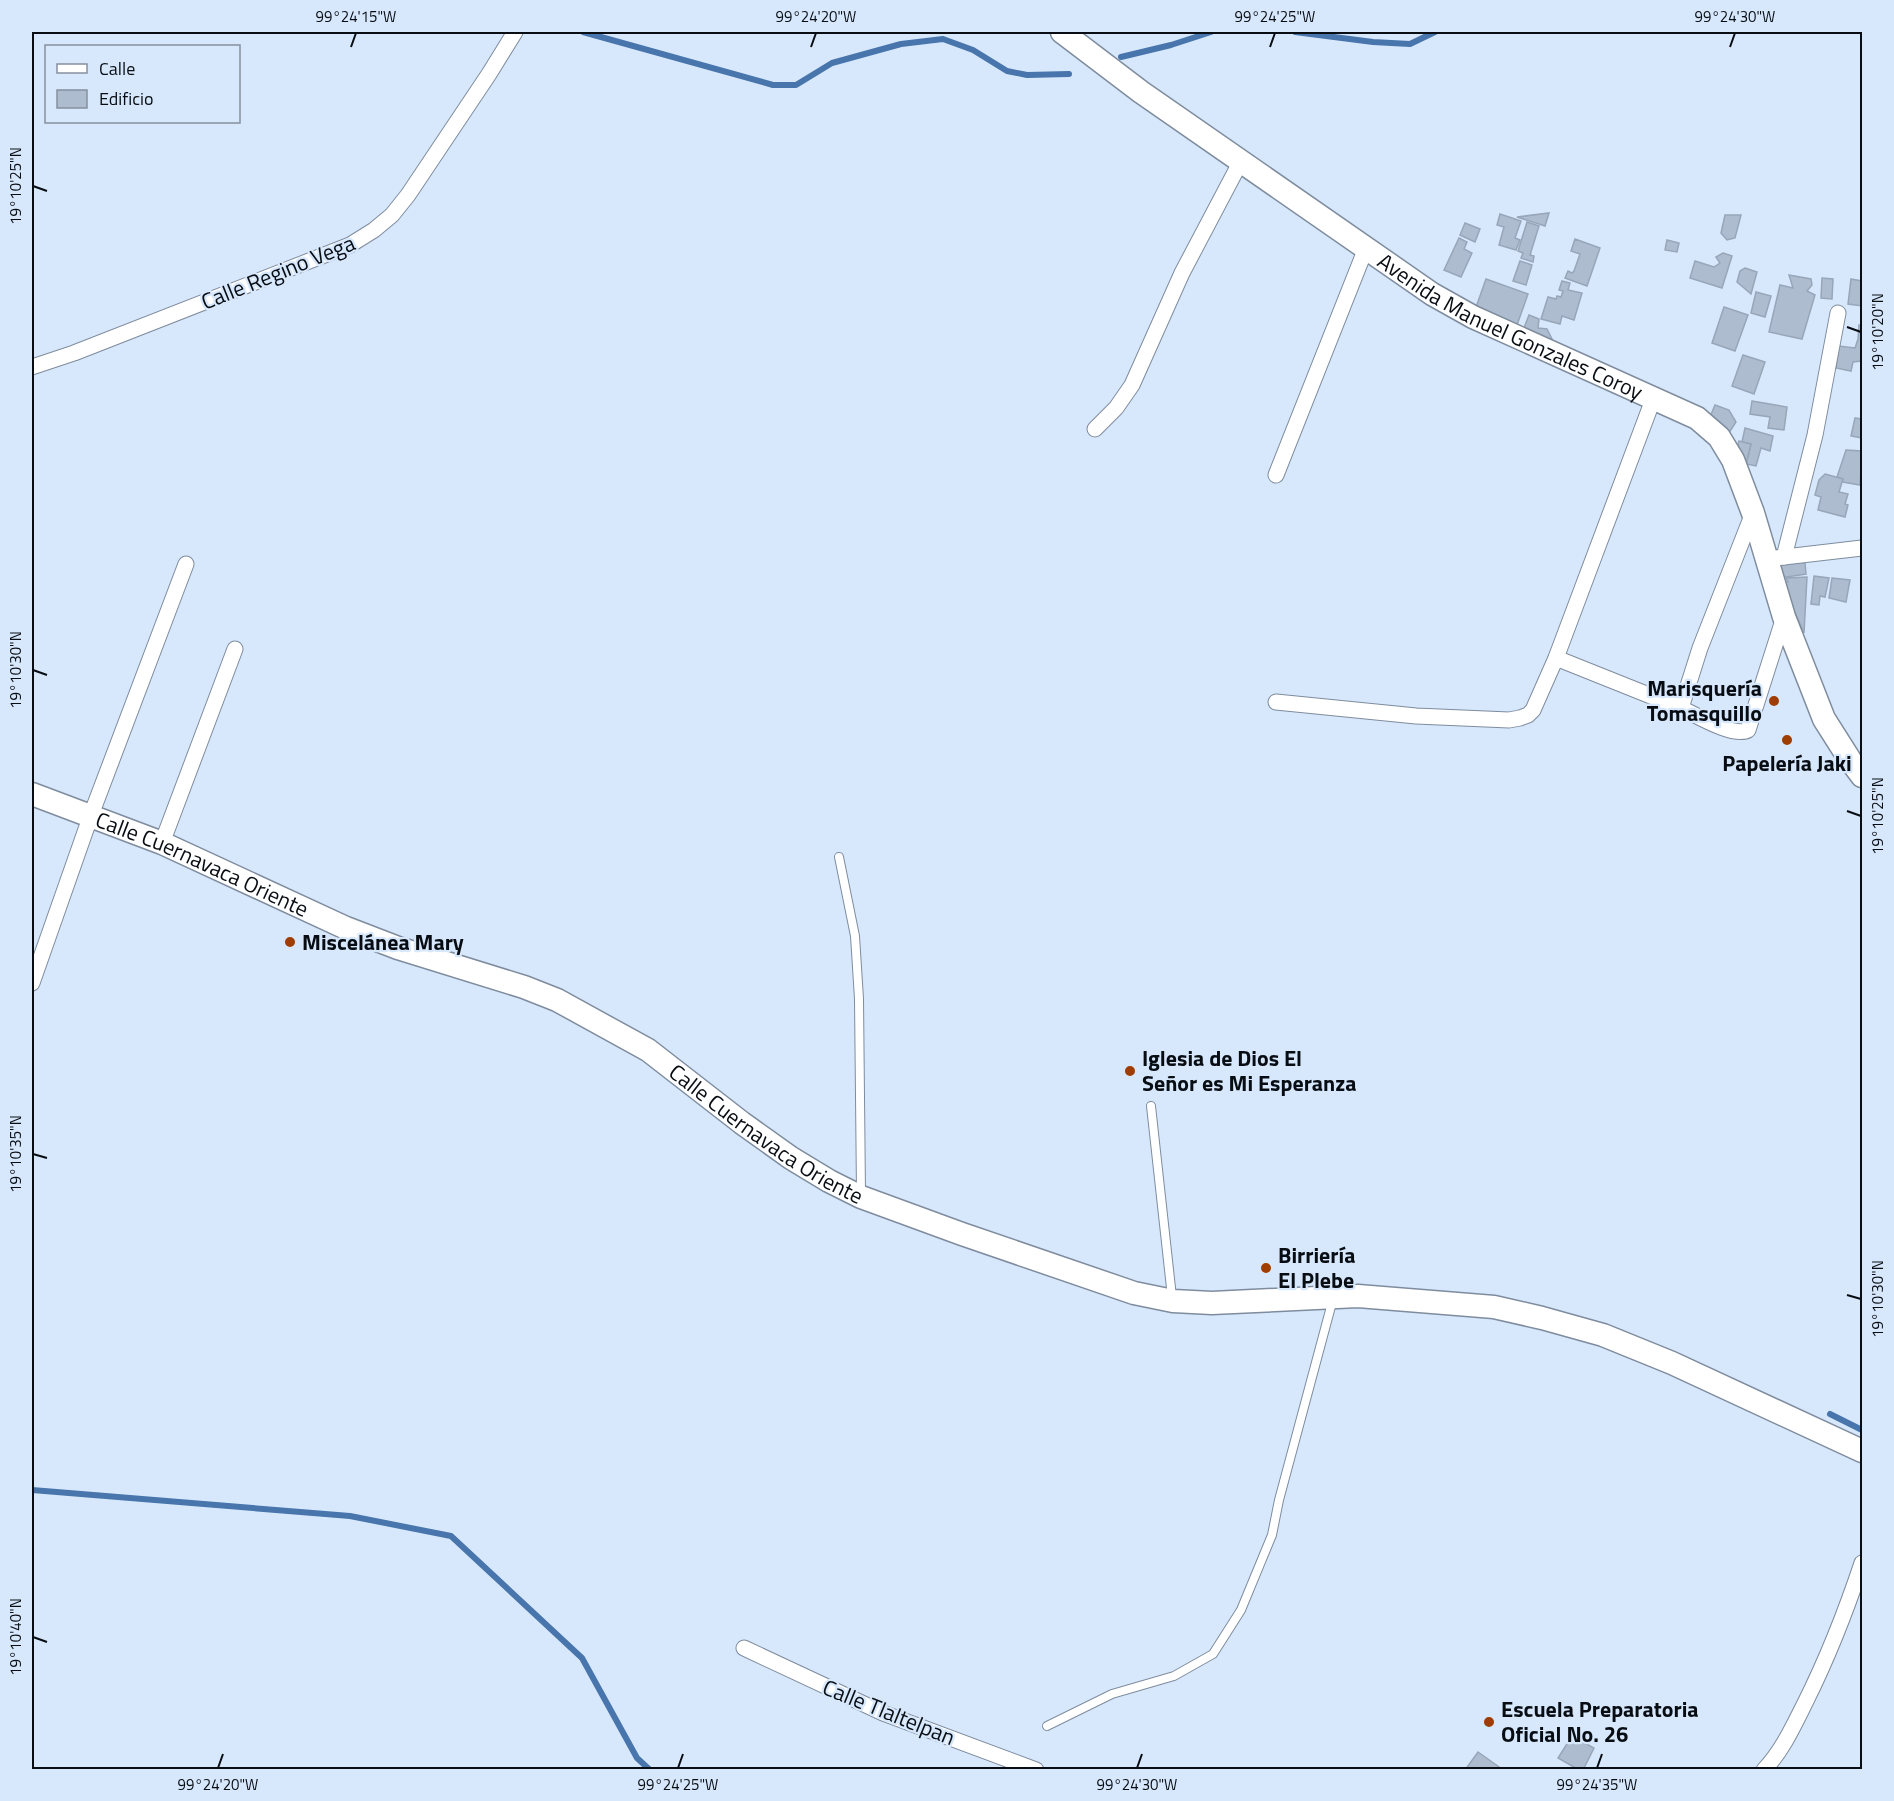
<svg xmlns="http://www.w3.org/2000/svg" width="1894" height="1801" font-family="'Titillium Web',sans-serif">
  <rect width="100%" height="100%" fill="#d8e8fc"/>
  <g fill="none" stroke-linecap="round" stroke-linejoin="round">
    <!-- stream -->
    <g stroke="#4775ac" stroke-width="6">
      <path d="M 583,32 L 773,85 L 796,85 L 832,63 L 901,44 L 943,39 L 973,50 L 1007,71 L 1027,75 L 1069,74"/>
      <path d="M 1295,32 L 1373,42 L 1410,44 L 1435,32"/>
      <path d="M 1121,57 L 1171,45 L 1211,32"/>
      <path d="M 1830,1414 L 1862,1430"/>
      <path d="M 32,1490 L 350,1516 L 451,1536 L 582,1658 L 637,1758 L 650,1770"/>
    </g>
  </g>
  <!-- building -->
  <g fill="#adbccf" stroke="#97a6b8" stroke-width="1.5">
    <path d="M 1549,213 L 1545,226 L 1517,217 Z"/>
    <path d="M 1500,214 L 1521,221 L 1515,238 L 1520,240 L 1516,250 L 1499,245 L 1504,227 L 1497,225 Z"/>
    <path d="M 1725,215 L 1741,215 L 1735,238 L 1727,240 L 1721,233 Z"/>
    <path d="M 1527,222 L 1539,226 L 1530,255 L 1534,256 L 1533,262 L 1521,258 L 1523,253 L 1518,251 Z"/>
    <path d="M 1465,223 L 1480,229 L 1475,242 L 1460,235 Z"/>
    <path d="M 1459,238 L 1467,242 L 1464,249 L 1472,253 L 1461,277 L 1444,270 Z"/>
    <path d="M 1575,239 L 1600,248 L 1587,286 L 1565,278 L 1568,271 L 1572,273 L 1574,271 L 1580,254 L 1571,251 Z"/>
    <path d="M 1667,240 L 1679,243 L 1677,252 L 1665,250 Z"/>
    <path d="M 1723,253 L 1732,256 L 1722,288 L 1690,278 L 1695,261 L 1714,267 L 1720,263 L 1716,257 Z"/>
    <path d="M 1520,261 L 1532,265 L 1526,285 L 1513,281 Z"/>
    <path d="M 1745,268 L 1757,272 L 1751,294 L 1737,282 L 1740,271 Z"/>
    <path d="M 1789,275 L 1811,279 L 1812,285 L 1807,291 L 1815,295 L 1802,339 L 1769,332 L 1780,285 L 1793,288 Z"/>
    <path d="M 1822,278 L 1833,279 L 1832,299 L 1821,298 Z"/>
    <path d="M 1486,279 L 1528,294 L 1517,325 L 1475,310 Z"/>
    <path d="M 1851,279 L 1862,281 L 1862,306 L 1848,304 Z"/>
    <path d="M 1562,281 L 1570,283 L 1568,290 L 1582,293 L 1574,320 L 1562,316 L 1560,324 L 1541,319 L 1548,297 L 1556,299 L 1557,296 L 1561,297 L 1563,291 L 1559,290 Z"/>
    <path d="M 1756,292 L 1771,296 L 1765,317 L 1751,313 Z"/>
    <path d="M 1724,307 L 1748,315 L 1735,351 L 1712,343 Z"/>
    <path d="M 1529,315 L 1539,319 L 1538,328 L 1547,329 L 1552,339 L 1549,345 L 1522,333 Z"/>
    <path d="M 1859,325 L 1862,325 L 1861,361 L 1853,362 L 1851,371 L 1836,368 L 1839,346 L 1855,348 L 1858,339 Z"/>
    <path d="M 1743,355 L 1765,362 L 1754,394 L 1732,386 Z"/>
    <path d="M 1752,401 L 1787,407 L 1784,430 L 1768,428 L 1770,417 L 1750,414 Z"/>
    <path d="M 1715,405 L 1729,410 L 1736,422 L 1727,436 L 1708,422 Z"/>
    <path d="M 1855,418 L 1862,419 L 1862,438 L 1851,436 Z"/>
    <path d="M 1745,428 L 1773,436 L 1770,451 L 1761,448 L 1756,466 L 1746,464 L 1751,444 L 1742,442 Z"/>
    <path d="M 1739,441 L 1751,444 L 1746,464 L 1734,460 Z"/>
    <path d="M 1846,450 L 1862,451 L 1860,485 L 1842,482 L 1843,479 L 1837,477 Z"/>
    <path d="M 1825,474 L 1843,479 L 1839,492 L 1848,494 L 1845,504 L 1848,505 L 1845,517 L 1818,510 L 1821,497 L 1815,495 L 1819,480 Z"/>
    <path d="M 1789,559 L 1805,563 L 1806,574 L 1780,578 L 1775,567 Z"/>
    <path d="M 1814,576 L 1829,578 L 1825,597 L 1820,596 L 1819,605 L 1811,604 Z"/>
    <path d="M 1807,577 L 1804,633 L 1782,583 L 1788,582 L 1786,578 Z"/>
    <path d="M 1832,578 L 1850,580 L 1846,602 L 1829,598 Z"/>
    <path d="M 1572,1736 L 1594,1748 L 1583,1770 L 1579,1770 L 1558,1758 Z"/>
    <path d="M 1478,1752 L 1499,1767 L 1497,1770 L 1465,1770 Z"/>
  </g>
  <g fill="none" stroke-linecap="round" stroke-linejoin="round">
    <!-- lane casing -->
    <g stroke="#7e8c9e" stroke-width="10">
      <g id="lane">
        <path d="M 839,857 L 855,936 L 859,999 L 861,1193"/>
        <path d="M 1151,1106 L 1172,1297"/>
        <path d="M 1047,1726 L 1112,1694 L 1174,1676 L 1213,1654 L 1241,1610 L 1272,1535 L 1279,1500 L 1333,1299"/>
      </g>
    </g>
    <!-- street casing -->
    <g stroke="#7e8c9e" stroke-width="17">
      <g id="street">
        <path d="M 32,367 L 74,353 L 350,245 L 374,230 L 392,215 L 408,195 L 489,74 L 515,32"/>
        <path d="M 1095,429 L 1116,408 L 1132,385 L 1182,273 L 1241,161"/>
        <path d="M 1276,475 L 1366,248"/>
        <path d="M 1753,513 L 1700,648 L 1681,708 C 1696,715 1734,738 1748,730 L 1784,617"/>
        <path d="M 1784,557 L 1815,435 L 1838,313"/>
        <path d="M 1776,558 L 1862,548"/>
        <path d="M 1556,658 L 1681,708"/>
        <path d="M 1276,702 L 1416,716 L 1509,720 L 1520,718 L 1528,715 L 1533,710 L 1556,658 L 1654,397"/>
        <path d="M 162,843 L 235,649"/>
        <path d="M 32,983 L 91,815 L 186,564"/>
        <path d="M 744,1648 L 883,1713 L 1036,1770"/>
        <path d="M 1764,1770 C 1782,1751 1793,1727 1805,1703 C 1828,1657 1846,1611 1862,1563"/>
      </g>
    </g>
    <!-- secondary casing -->
    <g stroke="#7e8c9e" stroke-width="25">
      <g id="secondary">
        <path id="s1" d="M 1062,32 L 1141,92 L 1432,294 L 1473,317 L 1697,418 L 1719,437 L 1733,460 L 1753,513 L 1784,617 L 1824,719 L 1850,760 L 1862,776"/>
        <path id="s2" d="M 32,794 L 162,843 L 346,928 L 398,948 L 524,987 L 557,1000 L 648,1050 L 742,1123 L 791,1158 L 829,1181 L 861,1197 L 962,1234 L 1134,1293 L 1173,1301 L 1212,1303 L 1358,1296 L 1494,1307 L 1542,1318 L 1603,1335 L 1672,1363 L 1862,1451"/>
      </g>
    </g>
    <!-- lane -->
    <use href="#lane" stroke="#fff" stroke-width="8"/>
    <!-- street -->
    <use href="#street" stroke="#fff" stroke-width="15"/>
    <!-- secondary -->
    <use href="#secondary" stroke="#fff" stroke-width="22"/>
  </g>
  <!-- ticks -->
  <path fill="none" stroke="#080d13" stroke-width="2" d="M 351,47 L 356,33M 811,47 L 816,33M 1270,47 L 1275,33M 1730,47 L 1735,33M 33,186 L 47,191M 1847,327 L 1861,332M 33,670 L 47,675M 1847,811 L 1861,816M 33,1154 L 47,1158M 1847,1295 L 1861,1299M 33,1637 L 47,1642M 218,1768 L 223,1754M 678,1768 L 683,1754M 1137,1768 L 1142,1754M 1597,1768 L 1602,1754"/>
  <!-- markers -->
  <g fill="#9f3c00" stroke="#d8e8fc" stroke-width="2">
    <circle cx="1774" cy="701" r="6"/>
    <circle cx="1787" cy="740" r="6"/>
    <circle cx="290" cy="942" r="6"/>
    <circle cx="1130" cy="1071" r="6"/>
    <circle cx="1266" cy="1268" r="6"/>
    <circle cx="1489" cy="1722" r="6"/>
  </g>
  <g text-anchor="middle" dominant-baseline="central" stroke-width="4.5" stroke-linejoin="round" paint-order="stroke">
    <!-- street labels -->
    <g font-size="22" fill="#080d13" stroke="#d8e8fc">
      <text transform="translate(278 272) rotate(-22)">Calle Regino Vega</text>
      <text stroke="none"><textPath href="#s1" startOffset="538">Avenida Manuel Gonzales Coroy</textPath></text>
      <text stroke="none"><textPath href="#s2" startOffset="184">Calle Cuernavaca Oriente</textPath></text>
      <text stroke="none"><textPath href="#s2" startOffset="814">Calle Cuernavaca Oriente</textPath></text>
      <text transform="translate(889 1712) rotate(22)">Calle Tlaltelpan</text>
    </g>
    <!-- poi labels -->
    <g font-size="22" font-weight="bold" fill="#080d13" stroke="#d8e8fc" text-anchor="start">
      <text x="1762" y="688" text-anchor="end">Marisquería<tspan x="1762" dy="25">Tomasquillo</tspan></text>
      <text x="1787" y="763" text-anchor="middle">Papelería Jaki</text>
      <text x="302" y="942">Miscelánea Mary</text>
      <text x="1142" y="1058">Iglesia de Dios El<tspan x="1142" dy="25">Señor es Mi Esperanza</tspan></text>
      <text x="1278" y="1255">Birriería<tspan x="1278" dy="25">El Plebe</tspan></text>
      <text x="1501" y="1709">Escuela Preparatoria<tspan x="1501" dy="25">Oficial No. 26</tspan></text>
    </g>
  </g>
  <!-- border -->
  <rect width="1894" height="1801" fill="none" stroke="#d8e8fc" stroke-width="66"/>
  <!-- legend -->
  <rect x="45" y="45" width="195" height="78" fill="#d8e8fc" stroke="#85909f" stroke-width="1.5"/>
  <rect x="57" y="64" width="30" height="9" fill="#ffffff" stroke="#85909f" stroke-width="1.5"/>
  <text x="99" y="75" font-size="18" fill="#080d13">Calle</text>
  <rect x="57" y="90" width="30" height="18" fill="#adbccf" stroke="#85909f" stroke-width="1.5"/>
  <text x="99" y="105" font-size="18" fill="#080d13">Edificio</text>
  <rect x="33" y="33" width="1828" height="1735" fill="none" stroke="#080d13" stroke-width="2"/>
  <g font-size="15" text-anchor="middle" fill="#080d13">
    <text x="356" y="22">99°24'15"W</text>
    <text x="816" y="22">99°24'20"W</text>
    <text x="1275" y="22">99°24'25"W</text>
    <text x="1735" y="22">99°24'30"W</text>
    <text transform="translate(16 186) rotate(-90)" y="5">19°10'25"N</text>
    <text transform="translate(1878 332) rotate(-90)" y="5">19°10'20"N</text>
    <text transform="translate(16 670) rotate(-90)" y="5">19°10'30"N</text>
    <text transform="translate(1878 816) rotate(-90)" y="5">19°10'25"N</text>
    <text transform="translate(16 1154) rotate(-90)" y="5">19°10'35"N</text>
    <text transform="translate(1878 1299) rotate(-90)" y="5">19°10'30"N</text>
    <text transform="translate(16 1637) rotate(-90)" y="5">19°10'40"N</text>
    <text x="218" y="1790">99°24'20"W</text>
    <text x="678" y="1790">99°24'25"W</text>
    <text x="1137" y="1790">99°24'30"W</text>
    <text x="1597" y="1790">99°24'35"W</text>
  </g>
</svg>
